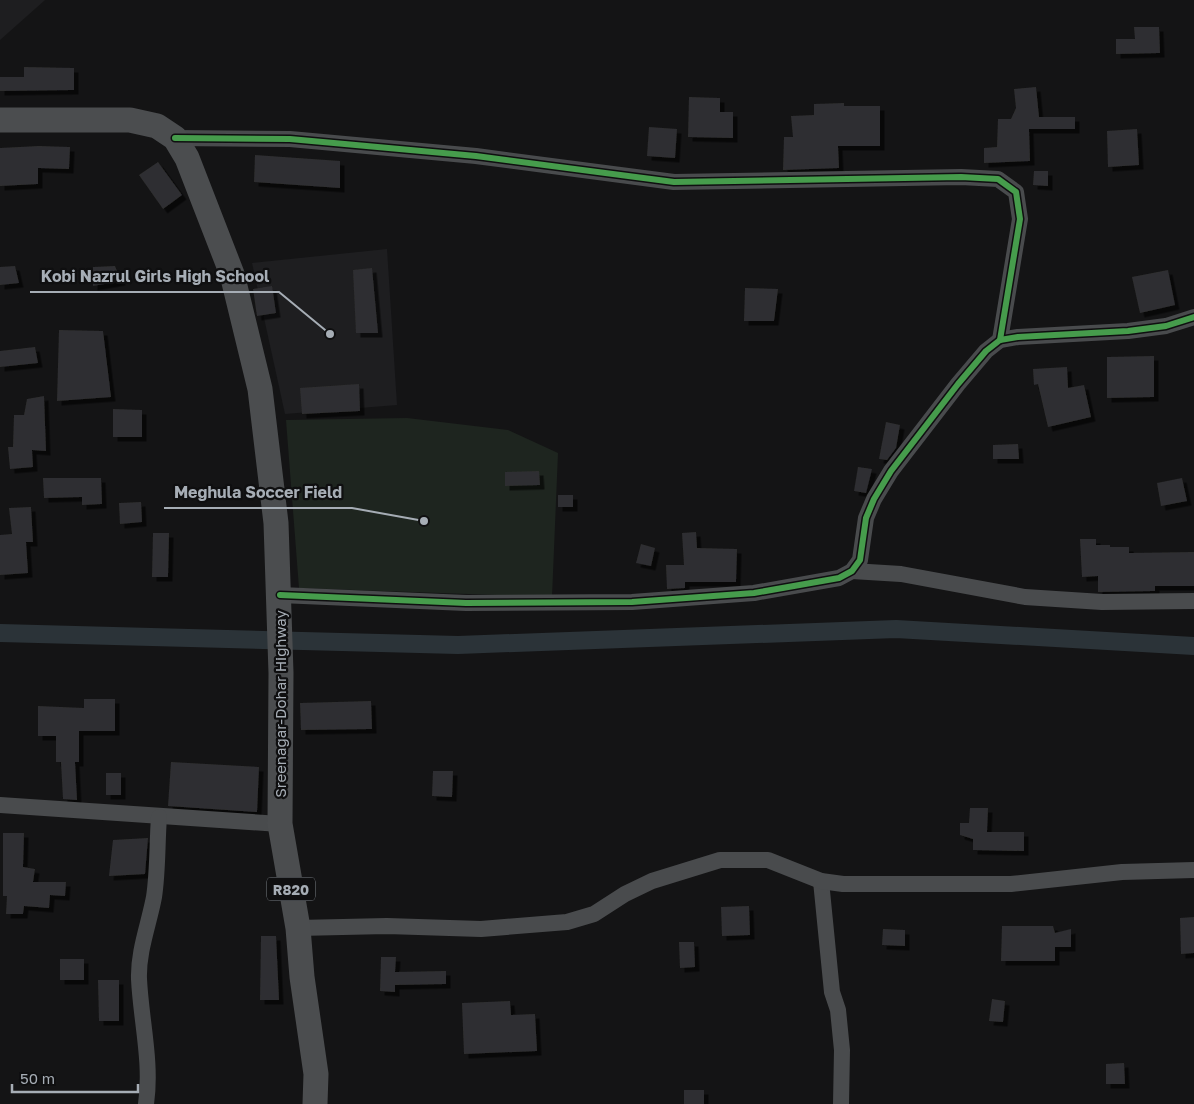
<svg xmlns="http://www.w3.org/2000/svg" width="1194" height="1104" font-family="'Golos Text',sans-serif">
  <defs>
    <filter id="shadow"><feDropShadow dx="4.5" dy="4.5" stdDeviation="0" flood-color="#0009"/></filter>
  </defs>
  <rect width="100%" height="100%" fill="#141415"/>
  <!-- built -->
  <g fill="#1e1e20">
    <path d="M 0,0 L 45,0 L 0,40 Z"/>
    <path d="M 387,249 L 397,405 L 285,414 L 252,263 Z"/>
  </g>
  <!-- green -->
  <path fill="#1e251f" d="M 407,418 L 508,430 L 558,453 L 552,597 L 299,588 L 286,420 Z"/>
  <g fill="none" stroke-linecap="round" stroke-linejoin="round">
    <!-- canal -->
    <path stroke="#2b3338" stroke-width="18" d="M 0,633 L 458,645 L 896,629 L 1194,646"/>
  </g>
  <!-- building -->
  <g fill="#2f2f30" filter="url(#shadow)">
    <path d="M 1134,27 L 1159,27 L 1160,53 L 1116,54 L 1116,39 L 1135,39 Z"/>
    <path d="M 24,67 L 74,68 L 74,90 L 0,91 L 0,77 L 24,77 Z"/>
    <path d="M 1036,87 L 1039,117 L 1075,117 L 1075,129 L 1029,129 L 1030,161 L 984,163 L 984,148 L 997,147 L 998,119 L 1011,119 L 1016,108 L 1014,89 Z"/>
    <path d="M 689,97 L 720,98 L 720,112 L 733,112 L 733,138 L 688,137 Z"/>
    <path d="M 844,103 L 844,106 L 880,106 L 880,146 L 838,146 L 839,168 L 783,170 L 784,137 L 793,137 L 791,116 L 814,115 L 814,104 Z"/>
    <path d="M 649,127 L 677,129 L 675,158 L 647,156 Z"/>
    <path d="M 1137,129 L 1139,165 L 1108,167 L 1107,131 Z"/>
    <path d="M 39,146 L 70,147 L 69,169 L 38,168 L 38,184 L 0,186 L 0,148 Z"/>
    <path d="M 255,155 L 340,161 L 340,188 L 254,182 Z"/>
    <path d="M 158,162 L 182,195 L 163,209 L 139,175 Z"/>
    <path d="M 1034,171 L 1048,171 L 1048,186 L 1033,185 Z"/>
    <path d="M 15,266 L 19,283 L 0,285 L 0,267 Z"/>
    <path d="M 115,266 L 121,281 L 93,286 L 93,267 Z"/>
    <path d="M 372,268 L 378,333 L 356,333 L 353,270 Z"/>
    <path d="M 1168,270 L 1175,305 L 1140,313 L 1132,277 Z"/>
    <path d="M 272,286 L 276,313 L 257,316 L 253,289 Z"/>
    <path d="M 745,288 L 778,289 L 774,321 L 744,321 Z"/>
    <path d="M 59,330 L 103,331 L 111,397 L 57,401 Z"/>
    <path d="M 35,347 L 38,363 L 0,367 L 0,351 Z"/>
    <path d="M 1154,356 L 1154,397 L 1107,398 L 1107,357 Z"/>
    <path d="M 1067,367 L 1068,388 L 1084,385 L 1091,417 L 1048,427 L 1038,384 L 1034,385 L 1033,369 Z"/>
    <path d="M 359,384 L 360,411 L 302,414 L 300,388 Z"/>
    <path d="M 44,396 L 46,451 L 32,450 L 33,467 L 10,469 L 8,447 L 13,447 L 14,415 L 24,415 L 27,399 Z"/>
    <path d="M 113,409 L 142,410 L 142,437 L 113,437 Z"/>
    <path d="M 886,422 L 900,425 L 896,448 L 887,460 L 879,459 Z"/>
    <path d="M 1018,444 L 1019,459 L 993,459 L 993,445 Z"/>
    <path d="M 858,467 L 872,469 L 866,493 L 854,491 Z"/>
    <path d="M 539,471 L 540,485 L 505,486 L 505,472 Z"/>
    <path d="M 43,478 L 101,478 L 102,504 L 82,505 L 82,497 L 44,498 Z"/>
    <path d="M 1182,478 L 1187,501 L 1161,506 L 1157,483 Z"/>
    <rect x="558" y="495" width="15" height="12"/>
    <path d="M 141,502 L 142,522 L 120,524 L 119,503 Z"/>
    <path d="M 31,507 L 33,542 L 26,542 L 28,573 L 0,575 L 0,535 L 12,534 L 9,508 Z"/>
    <path d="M 696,532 L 697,548 L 737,549 L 736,582 L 685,582 L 685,588 L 667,589 L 666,565 L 684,565 L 682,533 Z"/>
    <path d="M 153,533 L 169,533 L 168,577 L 152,577 Z"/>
    <path d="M 1080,539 L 1096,539 L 1096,545 L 1110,545 L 1110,547 L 1129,547 L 1129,553 L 1194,552 L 1194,586 L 1155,586 L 1155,591 L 1098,592 L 1098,576 L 1082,577 Z"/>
    <path d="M 641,544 L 655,548 L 651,566 L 636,563 Z"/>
    <path d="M 84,699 L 115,699 L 115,731 L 79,731 L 79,762 L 75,762 L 77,800 L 63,799 L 61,762 L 56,762 L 56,736 L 38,736 L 38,706 L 84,708 Z"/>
    <path d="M 371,701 L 372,729 L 301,730 L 300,703 Z"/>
    <path d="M 171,762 L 259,767 L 257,812 L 168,806 Z"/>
    <path d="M 433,771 L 453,771 L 452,797 L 432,796 Z"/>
    <rect x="106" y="773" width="15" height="22"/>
    <path d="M 970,808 L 988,808 L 987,832 L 1024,832 L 1024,851 L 973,850 L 973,839 L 960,835 L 960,823 L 969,823 Z"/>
    <path d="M 3,833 L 24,833 L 23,867 L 35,869 L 33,882 L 66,882 L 65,896 L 50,895 L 49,908 L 24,906 L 23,914 L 6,914 L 7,896 L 3,896 Z"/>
    <path d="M 148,838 L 145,874 L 109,876 L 113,840 Z"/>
    <path d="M 749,906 L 750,935 L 722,936 L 721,907 Z"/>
    <path d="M 1194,917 L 1194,953 L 1181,954 L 1180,918 Z"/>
    <path d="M 1002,926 L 1053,926 L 1055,933 L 1071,929 L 1071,947 L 1055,947 L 1055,961 L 1001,961 Z"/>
    <path d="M 883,929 L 905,930 L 905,946 L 882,945 Z"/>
    <path d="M 261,936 L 276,936 L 279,1000 L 260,1000 Z"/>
    <path d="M 679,942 L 694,942 L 695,967 L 680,968 Z"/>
    <path d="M 381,957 L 396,957 L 395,972 L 446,971 L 446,984 L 395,985 L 395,992 L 380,991 Z"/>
    <rect x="60" y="959" width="24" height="21"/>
    <path d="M 98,980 L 119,980 L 119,1021 L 99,1021 Z"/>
    <path d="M 992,999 L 1005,1001 L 1003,1022 L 989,1021 Z"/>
    <path d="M 510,1001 L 511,1015 L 535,1014 L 537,1051 L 464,1054 L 462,1003 Z"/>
    <path d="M 1124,1063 L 1125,1084 L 1106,1084 L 1106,1064 Z"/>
    <rect x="684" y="1090" width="20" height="14"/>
  </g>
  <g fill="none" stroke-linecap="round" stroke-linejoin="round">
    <!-- minor -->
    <g stroke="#494b4d" stroke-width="16">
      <path d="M 175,138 L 290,139 L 476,156 L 674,182 L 961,177 L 998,179 L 1016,192 L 1020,219 L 1000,340"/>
      <path d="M 852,571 L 901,574 L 1025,597 L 1102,602 L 1194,601"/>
      <path d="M 280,595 L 466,603 L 632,602 L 754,593 L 839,578 L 852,571 L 860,560 L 866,518 L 874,499 L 891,471 L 958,384 L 986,351 L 1000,340 L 1018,337 L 1128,331 L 1166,326 L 1194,317"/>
      <path d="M 0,805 L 280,824"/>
      <path d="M 821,881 L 832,992 L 838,1010 L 842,1050 L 841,1104"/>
      <path d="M 298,928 L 387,926 L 481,929 L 567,922 L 594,914 L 625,894 L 652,881 L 720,860 L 768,860 L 821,881 L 843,884 L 1011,884 L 1122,872 L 1194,870"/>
      <path d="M 146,1104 C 152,1062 141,1021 139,979 C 138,951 149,924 154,897 C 158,871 157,843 159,817"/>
    </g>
    <!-- primary -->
    <path stroke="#4b4d4f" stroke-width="25" d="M 0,120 L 130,120 L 157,126 L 175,138 L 187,158 L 232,274 L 260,389 L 276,523 L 281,673 L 280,824 L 298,928 L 302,977 L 316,1074 L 315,1104"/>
    <!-- cycleway casing -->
    <g stroke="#0f0f10" stroke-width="9">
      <g id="cycleway">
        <path d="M 175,138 L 290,139 L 476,156 L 674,182 L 961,177 L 998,179 L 1016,192 L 1020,219 L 1000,340"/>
        <path d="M 280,595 L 466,603 L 632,602 L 754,593 L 839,578 L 852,571 L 860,560 L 866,518 L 874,499 L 891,471 L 958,384 L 986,351 L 1000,340 L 1018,337 L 1128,331 L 1166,326 L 1194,317"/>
      </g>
    </g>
    <!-- cycleway -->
    <use href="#cycleway" stroke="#469c4c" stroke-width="6"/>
  </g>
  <g text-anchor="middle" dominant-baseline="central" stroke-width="4.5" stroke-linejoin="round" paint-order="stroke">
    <!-- shield labels -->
    <rect fill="#0f0f10" stroke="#797e84" stroke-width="1" x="267" y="877.5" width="48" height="23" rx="4"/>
    <g font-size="14" font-weight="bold" fill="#a6adb5">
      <text x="291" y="889">R820</text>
    </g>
    <!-- street labels -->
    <g font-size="15" fill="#a6adb5" stroke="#0f0f10">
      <text transform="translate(280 704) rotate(-90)">Sreenagar-Dohar Highway</text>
    </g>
  </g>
  <!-- callouts -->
  <path fill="none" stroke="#a6adb5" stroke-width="2" d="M330 334L279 292H30M424 521L352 508H164"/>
  <g fill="#a6adb5" stroke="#0f0f10" stroke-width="2">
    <circle cx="330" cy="334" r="5"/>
    <circle cx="424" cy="521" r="5"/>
  </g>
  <g font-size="16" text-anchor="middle" font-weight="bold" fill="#a6adb5" stroke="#0f0f10" stroke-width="4.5" stroke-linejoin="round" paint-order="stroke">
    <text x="155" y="282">Kobi Nazrul Girls High School</text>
    <text x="258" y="498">Meghula Soccer Field</text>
  </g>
  <!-- scale -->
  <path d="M12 1084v8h126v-8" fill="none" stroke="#a6adb5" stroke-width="2.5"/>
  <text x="20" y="1084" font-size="15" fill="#a6adb5" stroke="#0f0f10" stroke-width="4" paint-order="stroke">50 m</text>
</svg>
